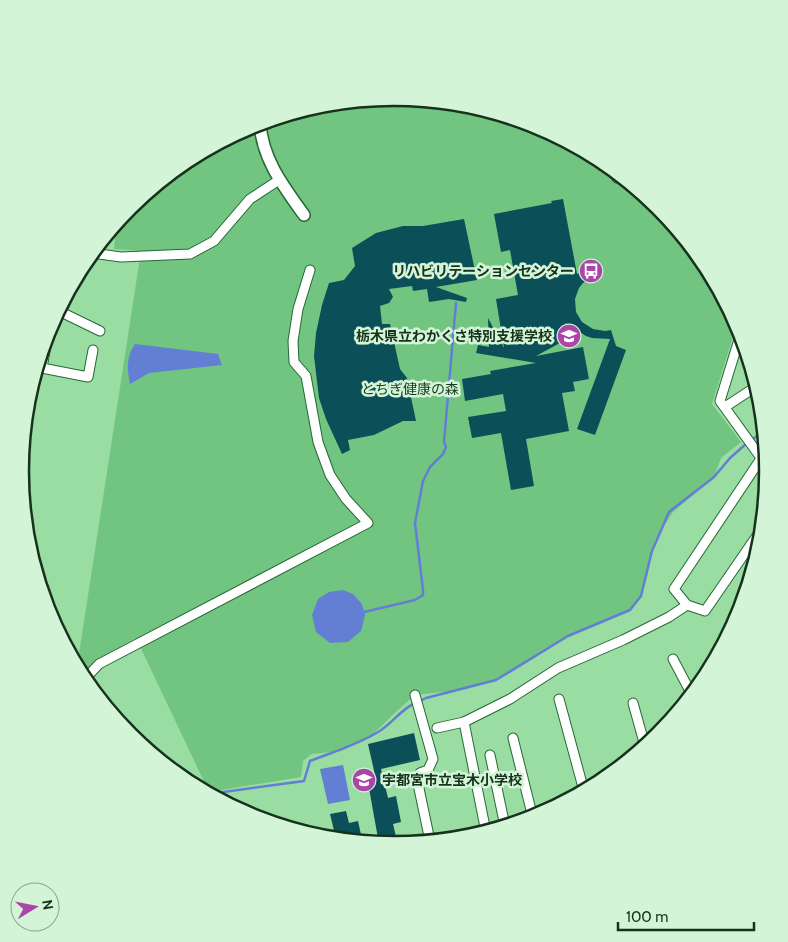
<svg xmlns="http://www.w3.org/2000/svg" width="788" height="942" font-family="Cabin,'Noto Sans JP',sans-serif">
  <rect width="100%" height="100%" fill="#99dda3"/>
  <!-- green -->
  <path fill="#71c580" d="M 394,97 L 467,104 L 537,126 L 602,160 L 659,207 L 705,263 L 737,324 L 712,404 L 741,442 L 721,458 L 714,477 L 673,512 L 655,540 L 641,596 L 630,610 L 568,636 L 496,680 L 462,690 L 415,695 L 398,710 L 373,734 L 342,751 L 312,754 L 303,761 L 301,777 L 209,792 L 136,638 L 94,661 L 82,676 L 77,667 L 141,251 L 114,249 L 117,221 L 130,206 L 186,160 L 251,125 L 321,104 Z"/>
  <!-- water -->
  <g fill="#637fd4">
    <path d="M 135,344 L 218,354 L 222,365 L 149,373 L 130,384 C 127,370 126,356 135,344 Z"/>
    <path d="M 343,590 L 353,594 L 362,604 L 365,615 L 361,631 L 348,642 L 330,643 L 316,632 L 312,615 L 318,599 L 329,592 Z"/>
    <path d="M 343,765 L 350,800 L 328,804 L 320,769 Z"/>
  </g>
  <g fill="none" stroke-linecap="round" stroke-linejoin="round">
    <!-- stream -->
    <g stroke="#637fd4" stroke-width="2.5">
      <path d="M 752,440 L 764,430"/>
      <path d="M 364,612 L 415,600 L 423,595 L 423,590 L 415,523 L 423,481 L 430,467 L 443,454 L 446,447 L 444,442 L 456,303"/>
      <path d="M 420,701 L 426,698 L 496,680 L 568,636 L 630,610 L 641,596 L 652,551 L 669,512 L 714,477 L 730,458 L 747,443"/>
      <path d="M 209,794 L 304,781 L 310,761 C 333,752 357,745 378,732 C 392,724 400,710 415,703"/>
    </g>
  </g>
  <!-- building -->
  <g fill="#0b4f58">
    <path d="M 563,199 L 577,274 L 591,268 L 593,276 L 583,283 L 579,288 L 575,299 L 576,312 L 582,322 L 593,329 L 605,331 L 611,330 L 616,346 L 626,350 L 595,435 L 577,429 L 610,339 L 592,338 L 586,336 L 565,323 L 571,337 L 536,356 L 583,347 L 589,379 L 573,382 L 575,391 L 562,393 L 569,431 L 526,439 L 534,486 L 511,490 L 501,433 L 472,438 L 468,417 L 506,411 L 503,394 L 465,401 L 462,379 L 491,374 L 490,371 L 536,363 L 476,353 L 478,345 L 489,347 L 488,318 L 504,348 L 496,299 L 518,295 L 510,250 L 501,252 L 494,214 L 552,203 L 551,201 Z"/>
    <path d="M 464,219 L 477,280 L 436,287 L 467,298 L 466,302 L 449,299 L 429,302 L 427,289 L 413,291 L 412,286 L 389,289 L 393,297 L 389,303 L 380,306 L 382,324 L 390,324 L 400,369 L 407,378 L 416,421 L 403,421 L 374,435 L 348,440 L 350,450 L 342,454 L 326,419 L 319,398 L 314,356 L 316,333 L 322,305 L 329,283 L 344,280 L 355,266 L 352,248 L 376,233 L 403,226 L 423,226 Z"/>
    <path d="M 414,733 L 420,760 L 381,769 L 388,798 L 396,796 L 401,822 L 393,824 L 398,845 L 379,844 L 367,777 L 375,775 L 368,744 Z"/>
    <path d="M 346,811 L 349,823 L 358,821 L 362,839 L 354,841 L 336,839 L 330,814 Z"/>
  </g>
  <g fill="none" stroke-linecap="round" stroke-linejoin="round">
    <!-- minor casing -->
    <g stroke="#256835" stroke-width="11">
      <g id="minor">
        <path d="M 617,178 L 619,174"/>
        <path d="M 92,253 L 121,257 L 190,254 L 214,241 L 250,199 L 279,180"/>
        <path d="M 83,264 L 61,312 L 100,331"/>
        <path d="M 47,333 L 48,334 L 42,368 L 88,377 L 93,350"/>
        <path d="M 741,333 L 720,401 L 767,466"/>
        <path d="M 725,407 L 757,386"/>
        <path d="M 762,457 L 674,589 L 687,605 L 705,611 L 756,537 L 762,531"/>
        <path d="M 673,659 L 692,695"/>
        <path d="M 84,680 L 99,664 L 368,523 L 346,499 L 330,475 L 318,442 L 306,376 L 294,362 L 293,341 L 298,309 L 310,270"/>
        <path d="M 415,695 L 433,759 L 428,770 L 420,773 L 417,779 L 430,841"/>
        <path d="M 559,699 L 584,791"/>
        <path d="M 633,703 L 645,746"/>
        <path d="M 464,722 L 486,832"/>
        <path d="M 437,728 L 464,722 L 510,699 L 558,668 L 623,640 L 669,617 L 687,605"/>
        <path d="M 513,738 L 533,818"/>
        <path d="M 490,755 L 505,826"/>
      </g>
    </g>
    <!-- tertiary casing -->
    <g stroke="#256835" stroke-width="14">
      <path id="tertiary" d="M 260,123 C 262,159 284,187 304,215"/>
    </g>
    <!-- minor -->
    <use href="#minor" stroke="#fff" stroke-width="9"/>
    <!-- tertiary -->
    <use href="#tertiary" stroke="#fff" stroke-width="11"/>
  </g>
  <!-- icons -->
  <defs>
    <g id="bus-disc" transform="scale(1.25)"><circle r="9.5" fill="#ab45aa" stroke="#d3f4d7"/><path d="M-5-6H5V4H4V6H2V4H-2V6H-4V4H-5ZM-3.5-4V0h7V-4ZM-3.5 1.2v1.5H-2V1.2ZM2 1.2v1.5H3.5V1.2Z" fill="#fff"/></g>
    <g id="school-disc" transform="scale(1.25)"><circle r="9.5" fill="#ab45aa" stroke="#d3f4d7"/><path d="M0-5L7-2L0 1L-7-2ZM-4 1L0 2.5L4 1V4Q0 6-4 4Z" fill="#fff"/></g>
  </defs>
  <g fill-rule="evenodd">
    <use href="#bus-disc" x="591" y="271"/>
    <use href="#school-disc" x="569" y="336"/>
    <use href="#school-disc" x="364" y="780"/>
  </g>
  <g text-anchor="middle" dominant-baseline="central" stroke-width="5" stroke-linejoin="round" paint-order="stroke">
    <!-- poi labels -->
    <g font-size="14" font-weight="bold" fill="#17321c" stroke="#d3f4d7" text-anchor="end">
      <text x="574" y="271">リハビリテーションセンター</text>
      <text x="552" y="336">栃木県立わかくさ特別支援学校</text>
      <text x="382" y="780" text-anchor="start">宇都宮市立宝木小学校</text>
    </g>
    <!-- park labels -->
    <g font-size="14" fill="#173b1e" stroke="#d3f4d7">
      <text x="410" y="389">とちぎ健康の森</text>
    </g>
  </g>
  <!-- crop -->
  <path d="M0 0H788V942H0ZM29 471a365 365 0 1 1 730 0a365 365 0 1 1-730 0Z" fill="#d3f4d7" fill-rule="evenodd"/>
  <path fill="none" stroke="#17321c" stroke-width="2.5" d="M29 471a365 365 0 1 1 730 0a365 365 0 1 1-730 0Z"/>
  <!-- north arrow -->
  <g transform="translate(35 907) rotate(80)"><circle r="24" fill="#d3f4d7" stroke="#88a68c"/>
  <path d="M0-4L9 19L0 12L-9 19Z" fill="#ab45aa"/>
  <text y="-8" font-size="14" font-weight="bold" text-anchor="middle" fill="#17321c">N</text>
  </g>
  <!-- scale -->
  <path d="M618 922v8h136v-8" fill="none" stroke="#17321c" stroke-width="2.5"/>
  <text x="626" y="922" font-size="15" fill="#17321c" stroke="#d3f4d7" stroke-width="4" paint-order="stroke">100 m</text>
</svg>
